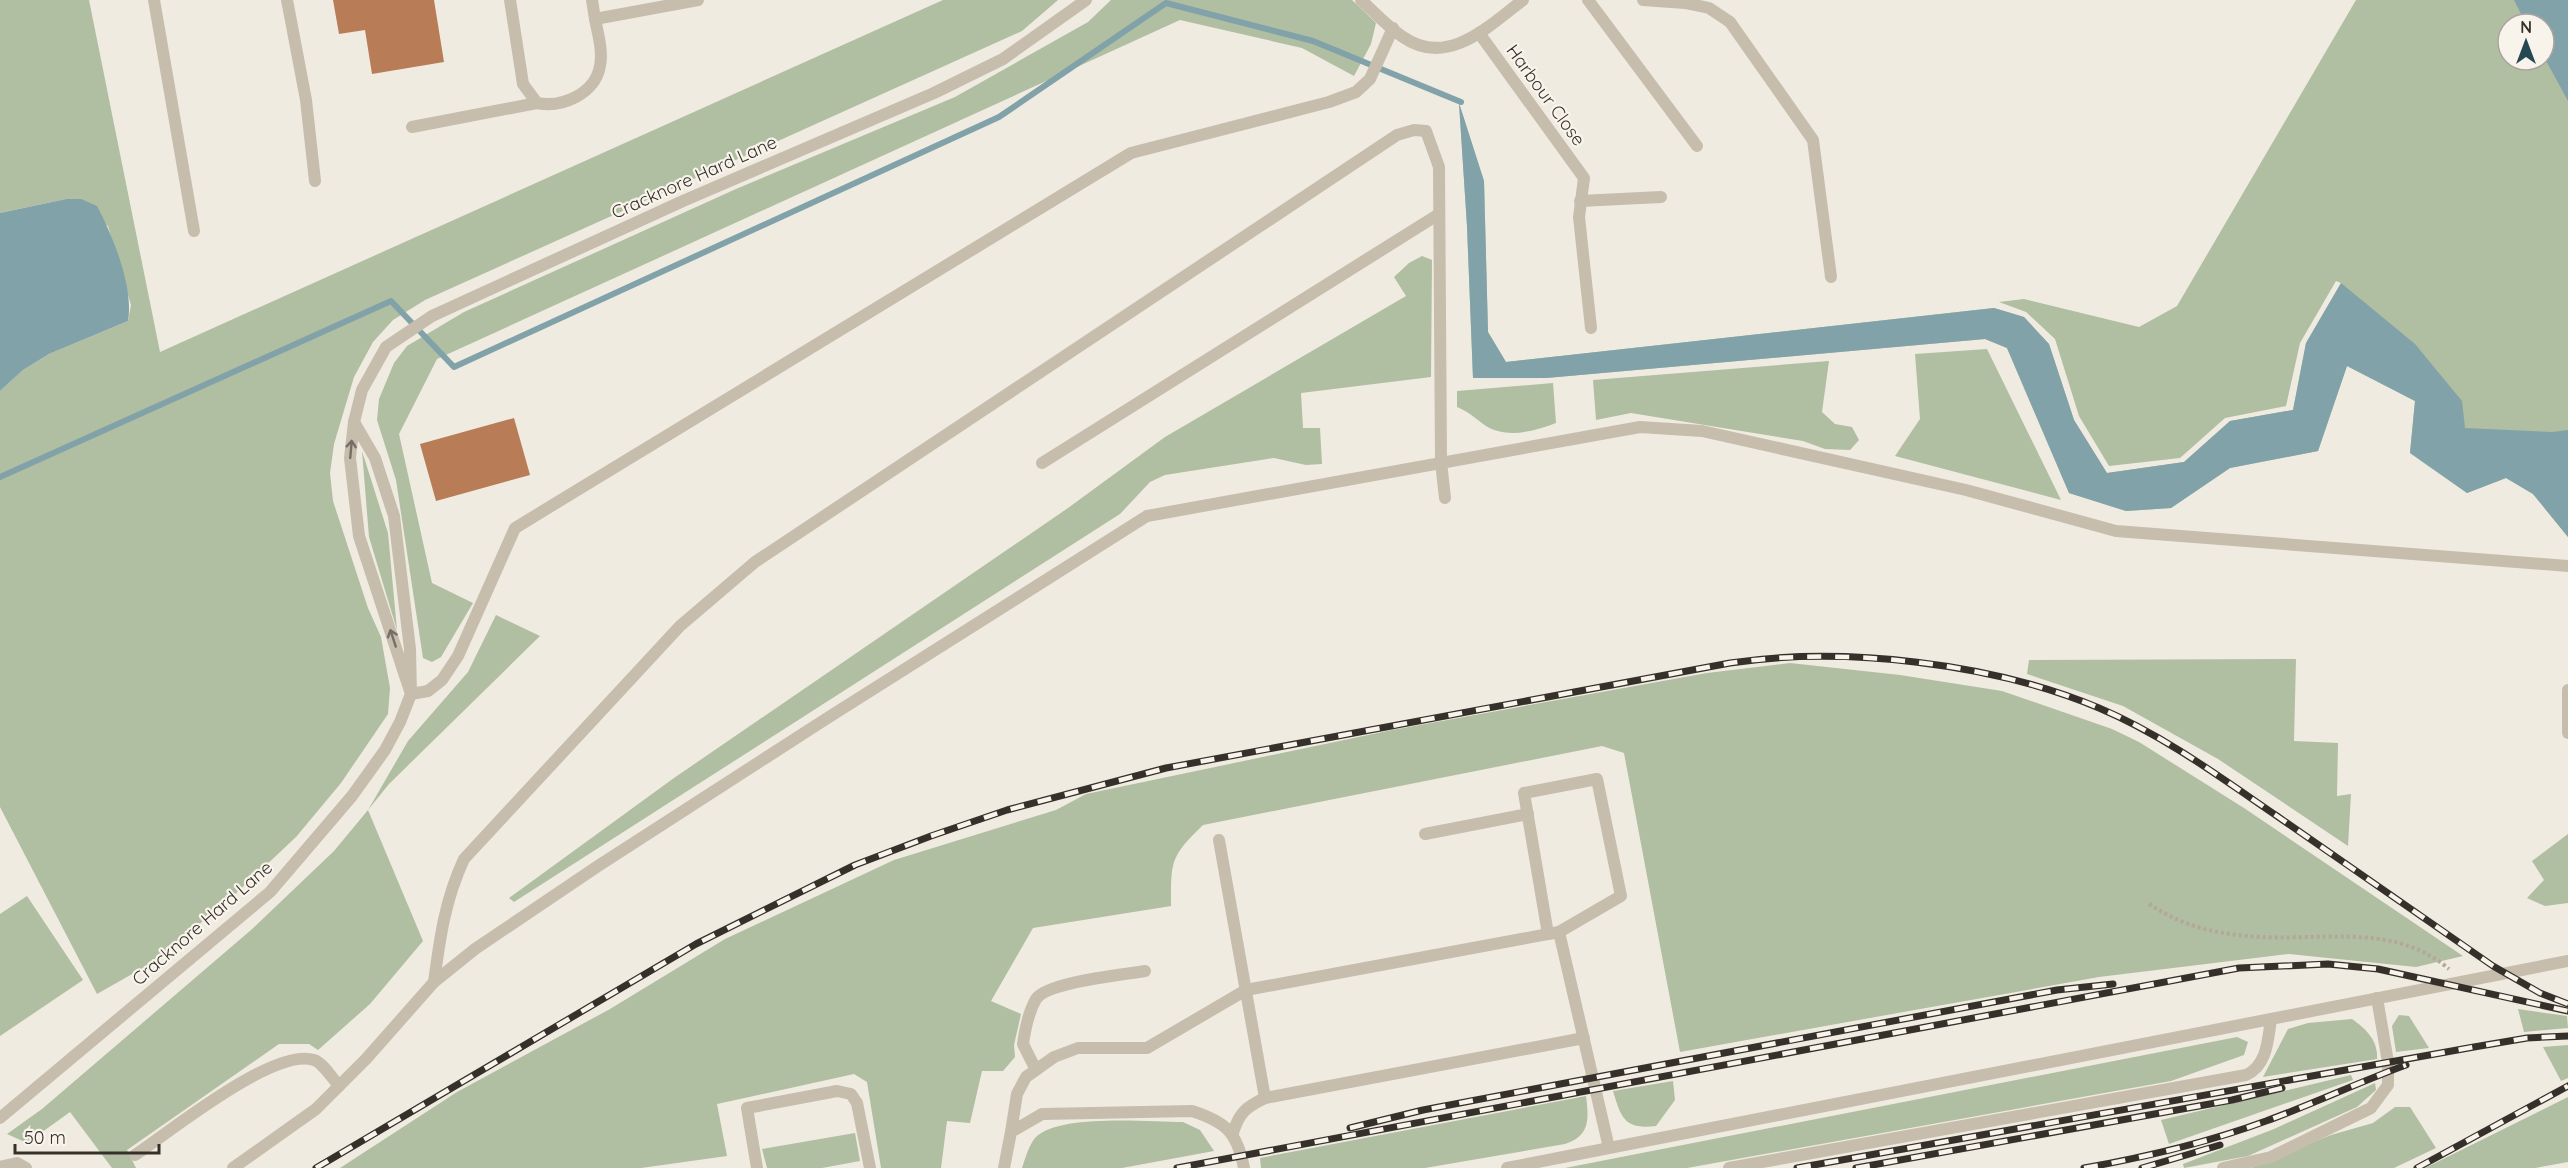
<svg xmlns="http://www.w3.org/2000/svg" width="2568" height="1168" font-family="Quicksand,sans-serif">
  <rect width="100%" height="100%" fill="#f0ebe0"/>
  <!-- green -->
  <g fill="#b0bea1" fill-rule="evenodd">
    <path d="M 0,0 L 89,0 L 160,352 L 943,0 L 1058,0 L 1022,31 L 425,300 L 393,320 L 373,342 L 354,377 L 334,444 L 330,473 L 333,501 L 368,608 L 381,637 L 390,688 L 388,714 L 341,783 L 296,837 L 232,897 L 155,961 L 97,994 L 0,807 L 0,391 L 23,370 L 49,354 L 128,321 L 131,305 L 108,226 L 66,199 L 0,213 Z"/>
    <path d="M 1111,0 L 1352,0 L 1376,23 L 1371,44 L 1354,76 L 1302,48 L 1180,20 L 437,359 L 399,434 L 432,583 L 473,603 L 441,657 L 432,662 L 423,658 L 396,480 L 377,420 L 379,399 L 394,363 L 407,346 L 464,312 L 736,189 L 955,97 L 1088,22 Z"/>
    <path d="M 2356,0 L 2568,0 L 2568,537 L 2533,494 L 2506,478 L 2467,493 L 2410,453 L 2415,401 L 2347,366 L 2318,451 L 2230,468 L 2171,508 L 2126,511 L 2069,493 L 2007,348 L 1985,339 L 1546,378 L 1473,378 L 1467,226 L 1459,103 L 1484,181 L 1488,332 L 1506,362 L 1994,308 L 2024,317 L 2049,344 L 2074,420 L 2107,473 L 2184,462 L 2230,421 L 2293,410 L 2306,343 L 2341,283 L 2336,281 L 2300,343 L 2286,406 L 2225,418 L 2180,458 L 2109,466 L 2079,416 L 2055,339 L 2026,312 L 1999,302 L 2024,299 L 2139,327 L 2177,306 ZM 2508,24 L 2544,24 L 2544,60 L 2508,60 Z"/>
    <path d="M 1422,256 L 1432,260 L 1431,377 L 1301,393 L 1303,428 L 1320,428 L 1322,464 L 1306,465 L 1274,458 L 1165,475 L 1150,482 L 1120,514 L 514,902 L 509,898 L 674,778 L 1068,508 L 1165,437 L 1406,296 L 1394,277 L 1409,263 Z"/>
    <path d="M 1987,349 L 2061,500 L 1895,456 L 1920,419 L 1915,354 Z"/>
    <path d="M 1829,361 L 1822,412 L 1835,424 L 1852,427 L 1859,440 L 1850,450 L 1825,449 L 1803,441 L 1631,413 L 1596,420 L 1593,380 Z"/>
    <path d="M 1553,383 L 1556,423 C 1535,431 1507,439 1486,426 C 1476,419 1469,412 1457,407 L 1457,391 Z"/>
    <path d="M 362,451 L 388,533 L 397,630 L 369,537 Z"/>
    <path d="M 496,615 L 540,636 L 389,784 L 368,810 L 423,941 L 370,1004 L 318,1050 L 309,1044 L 279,1044 L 127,1150 L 136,1168 L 112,1168 L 70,1112 L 27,1143 L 7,1134 L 42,1109 L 251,930 L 334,851 L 368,810 L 408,741 L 468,672 Z"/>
    <path d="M 2296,659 L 2294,741 L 2338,743 L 2337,796 L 2351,794 L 2348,846 L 2218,759 L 2123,706 L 2027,674 L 2029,660 Z"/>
    <path d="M 1790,663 L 1900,675 L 2002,691 L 2112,729 L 2139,742 L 2244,808 L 2463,956 L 2416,967 L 2289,954 L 2099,977 L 1680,1052 L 1624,753 L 1602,746 L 1203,825 C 1170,857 1171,861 1171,906 L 1033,928 L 991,1001 L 1021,1014 L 1014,1045 L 1015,1057 L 1003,1071 L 982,1071 L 970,1123 L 947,1121 L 941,1168 L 881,1168 L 867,1082 L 854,1074 L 717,1104 L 727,1156 L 641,1168 L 340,1168 L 457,1092 L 610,1009 L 725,939 L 894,860 L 1056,810 L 1086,794 L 1392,730 L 1707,673 Z"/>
    <path d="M 2568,834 L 2568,903 L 2545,906 L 2527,898 L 2544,880 L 2532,861 Z"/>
    <path d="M 27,896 L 83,980 L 0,1036 L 0,914 Z"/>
    <path d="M 2518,1009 L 2567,1016 L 2568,1028 L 2524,1032 Z"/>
    <path d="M 2399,1015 L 2409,1016 L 2429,1048 L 2396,1052 L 2392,1026 Z"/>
    <path d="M 2352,1019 C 2366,1029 2378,1040 2377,1059 L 2263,1077 L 2288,1029 L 2308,1023 Z"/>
    <path d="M 2237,1037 L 2248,1042 L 2244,1055 L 2171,1081 L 1687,1168 L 1565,1168 Z"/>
    <path d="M 2568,1045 L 2568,1078 L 2561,1081 L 2543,1047 Z"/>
    <path d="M 2351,1075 L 2353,1080 L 2169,1144 L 2161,1120 Z"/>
    <path d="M 1673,1081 L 1675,1100 L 1656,1126 C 1624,1130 1621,1117 1613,1091 Z"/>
    <path d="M 2375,1083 L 2376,1090 L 2357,1107 L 2248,1156 L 2184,1168 L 2183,1164 L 2274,1129 Z"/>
    <path d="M 1586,1096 C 1589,1119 1590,1136 1565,1144 L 1425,1168 L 1261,1168 L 1260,1158 Z"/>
    <path d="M 2568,1097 L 2568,1162 L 2535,1168 L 2425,1168 Z"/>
    <path d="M 2395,1107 L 2410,1107 L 2436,1148 L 2394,1168 L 2251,1168 L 2331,1135 L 2373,1123 Z"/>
    <path d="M 1183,1122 L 1200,1130 L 1214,1151 L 1122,1168 L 1022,1168 C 1025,1159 1029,1145 1035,1138 C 1058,1113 1149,1122 1183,1122 Z"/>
    <path d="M 855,1133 L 860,1161 L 822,1168 L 767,1168 L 762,1149 Z"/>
  </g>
  <!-- water -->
  <g fill="#82a2aa">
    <path d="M 2514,0 L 2568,0 L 2568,101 L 2544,57 L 2544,24 L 2526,24 Z"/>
    <path d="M 1459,103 L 1484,181 L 1488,332 L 1506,362 L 1994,308 L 2024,317 L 2049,344 L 2074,420 L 2107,473 L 2184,462 L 2230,421 L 2293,410 L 2306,343 L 2341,283 L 2415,344 L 2462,401 L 2465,428 L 2552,432 L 2568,430 L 2568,537 L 2533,494 L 2506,478 L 2467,493 L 2410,453 L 2415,401 L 2347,366 L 2318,451 L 2230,468 L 2171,508 L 2126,511 L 2069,493 L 2007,348 L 1985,339 L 1546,378 L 1473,378 L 1467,226 Z"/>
    <path d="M 66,199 L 81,199 L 97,206 C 113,236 134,288 128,321 L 49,354 L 23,370 L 0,391 L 0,213 Z"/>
  </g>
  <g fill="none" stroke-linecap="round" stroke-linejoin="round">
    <!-- stream -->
    <path stroke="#82a2aa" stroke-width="6" d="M 0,477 L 391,301 L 454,367 L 999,117 L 1166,3 L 1313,41 L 1461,102"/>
  </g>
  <!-- building -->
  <g fill="#b87d56">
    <path d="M 333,0 L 434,0 L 444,62 L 372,74 L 365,30 L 339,34 Z"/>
    <path d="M 514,418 L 530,475 L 436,501 L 420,444 Z"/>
  </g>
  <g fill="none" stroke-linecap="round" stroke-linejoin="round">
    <!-- path -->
    <path stroke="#b3a797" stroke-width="4" stroke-dasharray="3 3" stroke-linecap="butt" d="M 2149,904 C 2179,924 2211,933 2247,936 C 2316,943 2392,920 2449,969"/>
    <!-- service -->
    <g stroke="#c7bdad" stroke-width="12">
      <path d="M 154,0 L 194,231"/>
      <path d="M 287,0 L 306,100 L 315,181"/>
      <path d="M 510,0 L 523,84 L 537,103 C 562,108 595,94 600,66 C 603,51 598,34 595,19"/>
      <path d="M 592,0 L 595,19 L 698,0"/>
      <path d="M 1361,0 C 1374,12 1388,27 1403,37 C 1447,68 1489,26 1523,0"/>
      <path d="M 1588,0 L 1697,146"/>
      <path d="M 1643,0 L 1685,3 L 1709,8 L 1730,22 L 1813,140 L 1831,277"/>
      <path d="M 1479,33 L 1584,178 L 1579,217 L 1591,328"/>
      <path d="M 412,127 L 537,103"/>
      <path d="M 1580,201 L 1661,197"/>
      <path d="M 354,422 L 362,390 L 386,347 L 432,316 L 683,201 L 934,93 L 1003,59 L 1086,0"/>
      <path d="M 1042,463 L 1439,214"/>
      <path d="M 2568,690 L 2568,733"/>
      <path d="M 411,694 L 428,691 L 442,680 L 458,656 L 515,528 L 1131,153 L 1329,102 L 1356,92 L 1370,79 L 1393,28"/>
      <path d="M 1425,834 L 1528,814"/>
      <path d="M 1219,840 L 1265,1098 L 1584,1038"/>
      <path d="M 1548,934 L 1524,793 L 1597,779 L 1621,896 L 1559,932"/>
      <path d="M 434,982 C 440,937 445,900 464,859 L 680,626 L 755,562 L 1397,135 L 1414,130 L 1426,131 L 1439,167 L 1441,462 L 1445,498"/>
      <path d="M 1036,1070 L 1023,1044 C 1025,1030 1029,1011 1036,999 C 1048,982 1122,975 1145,971"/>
      <path d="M 0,1118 L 270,892 L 352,796 L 385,750 L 400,722 L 411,694 L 410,649 L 394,516 L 375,458 L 354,422 L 350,458 L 359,536 L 411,694"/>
      <path d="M 1011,1132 L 1017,1094 L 1026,1077 L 1054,1057 L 1078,1048 L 1147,1048 L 1246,990 L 1559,932 L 1609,1148"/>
      <path d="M 1233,1133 C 1239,1113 1246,1107 1265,1098"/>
      <path d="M 135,1155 C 171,1131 274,1047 314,1060 C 323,1063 332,1078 339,1086"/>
      <path d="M 0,1167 L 17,1163 L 26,1168"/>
      <path d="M 233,1168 L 316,1109 L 366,1059 L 434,982 L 475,949 L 598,866 L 829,717 L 1147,516 L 1640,427 L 1702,431 L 1966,490 L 2116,531 L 2568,566"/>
      <path d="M 757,1168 L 747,1108 L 837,1091 L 851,1094 L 857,1103 L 870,1168"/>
      <path d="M 1004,1168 L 1011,1132 L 1042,1114 L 1192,1111 C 1226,1122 1237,1132 1244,1168"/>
      <path d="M 1507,1168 L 2568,961"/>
      <path d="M 1729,1168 L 2246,1075 C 2267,1066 2268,1040 2271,1019"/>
      <path d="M 2223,1168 L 2271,1157 L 2371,1108 L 2388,1085 L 2388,1062 L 2377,998"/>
    </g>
    <!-- rail casing -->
    <g stroke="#36302b" stroke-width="7">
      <g id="rail">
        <path d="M 1350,1128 L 1423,1110 L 2057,990 L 2113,984"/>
        <path d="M 316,1168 L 696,944 L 855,865 L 931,836 L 1007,810 L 1166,768 L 1730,663 C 1843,646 1993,663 2099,708 C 2163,735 2220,777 2277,816 C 2349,866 2421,916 2493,966 L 2540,993 L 2568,1004"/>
        <path d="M 1177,1168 L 2239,968 L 2328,964 L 2378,969 L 2568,1011"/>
        <path d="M 1797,1168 L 2474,1047 L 2527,1038 L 2568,1036"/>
        <path d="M 1856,1168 L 2232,1100 L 2282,1088"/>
        <path d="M 2084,1168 C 2146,1157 2206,1143 2266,1121 C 2313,1104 2359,1082 2406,1065"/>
        <path d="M 2142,1168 L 2220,1145"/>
        <path d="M 2417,1168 L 2568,1086"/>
      </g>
    </g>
    <!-- rail -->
    <use href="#rail" stroke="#f8f4ec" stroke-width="4.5" stroke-dasharray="14" stroke-linecap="butt"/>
  </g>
  <!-- one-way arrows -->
  <defs><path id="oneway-shaft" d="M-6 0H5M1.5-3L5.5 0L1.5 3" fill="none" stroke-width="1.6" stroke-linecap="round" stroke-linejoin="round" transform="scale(1.5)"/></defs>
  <g stroke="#776f66">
    <use href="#oneway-shaft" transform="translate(351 449) rotate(-85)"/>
    <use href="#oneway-shaft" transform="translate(393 638) rotate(-108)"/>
  </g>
  <g text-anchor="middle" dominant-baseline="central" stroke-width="4.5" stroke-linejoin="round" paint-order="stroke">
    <!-- street labels -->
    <g font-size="18" fill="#36302b" stroke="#f8f4ec">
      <text transform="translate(1546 95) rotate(54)">Harbour Close</text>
      <text transform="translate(694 177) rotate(-24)">Cracknore Hard Lane</text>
      <text transform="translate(202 923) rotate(-41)">Cracknore Hard Lane</text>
    </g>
  </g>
  <!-- north arrow -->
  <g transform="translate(2526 42)"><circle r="28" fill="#f8f4ec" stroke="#aaa69f" stroke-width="1.5"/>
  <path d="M0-4.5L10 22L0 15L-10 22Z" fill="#254953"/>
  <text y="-9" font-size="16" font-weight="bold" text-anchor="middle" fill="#36302b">N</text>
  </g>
  <!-- scale -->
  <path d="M15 1144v9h144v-9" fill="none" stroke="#36302b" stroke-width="3"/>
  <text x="24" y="1144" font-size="18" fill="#36302b" stroke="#f8f4ec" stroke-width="4.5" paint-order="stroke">50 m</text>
</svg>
